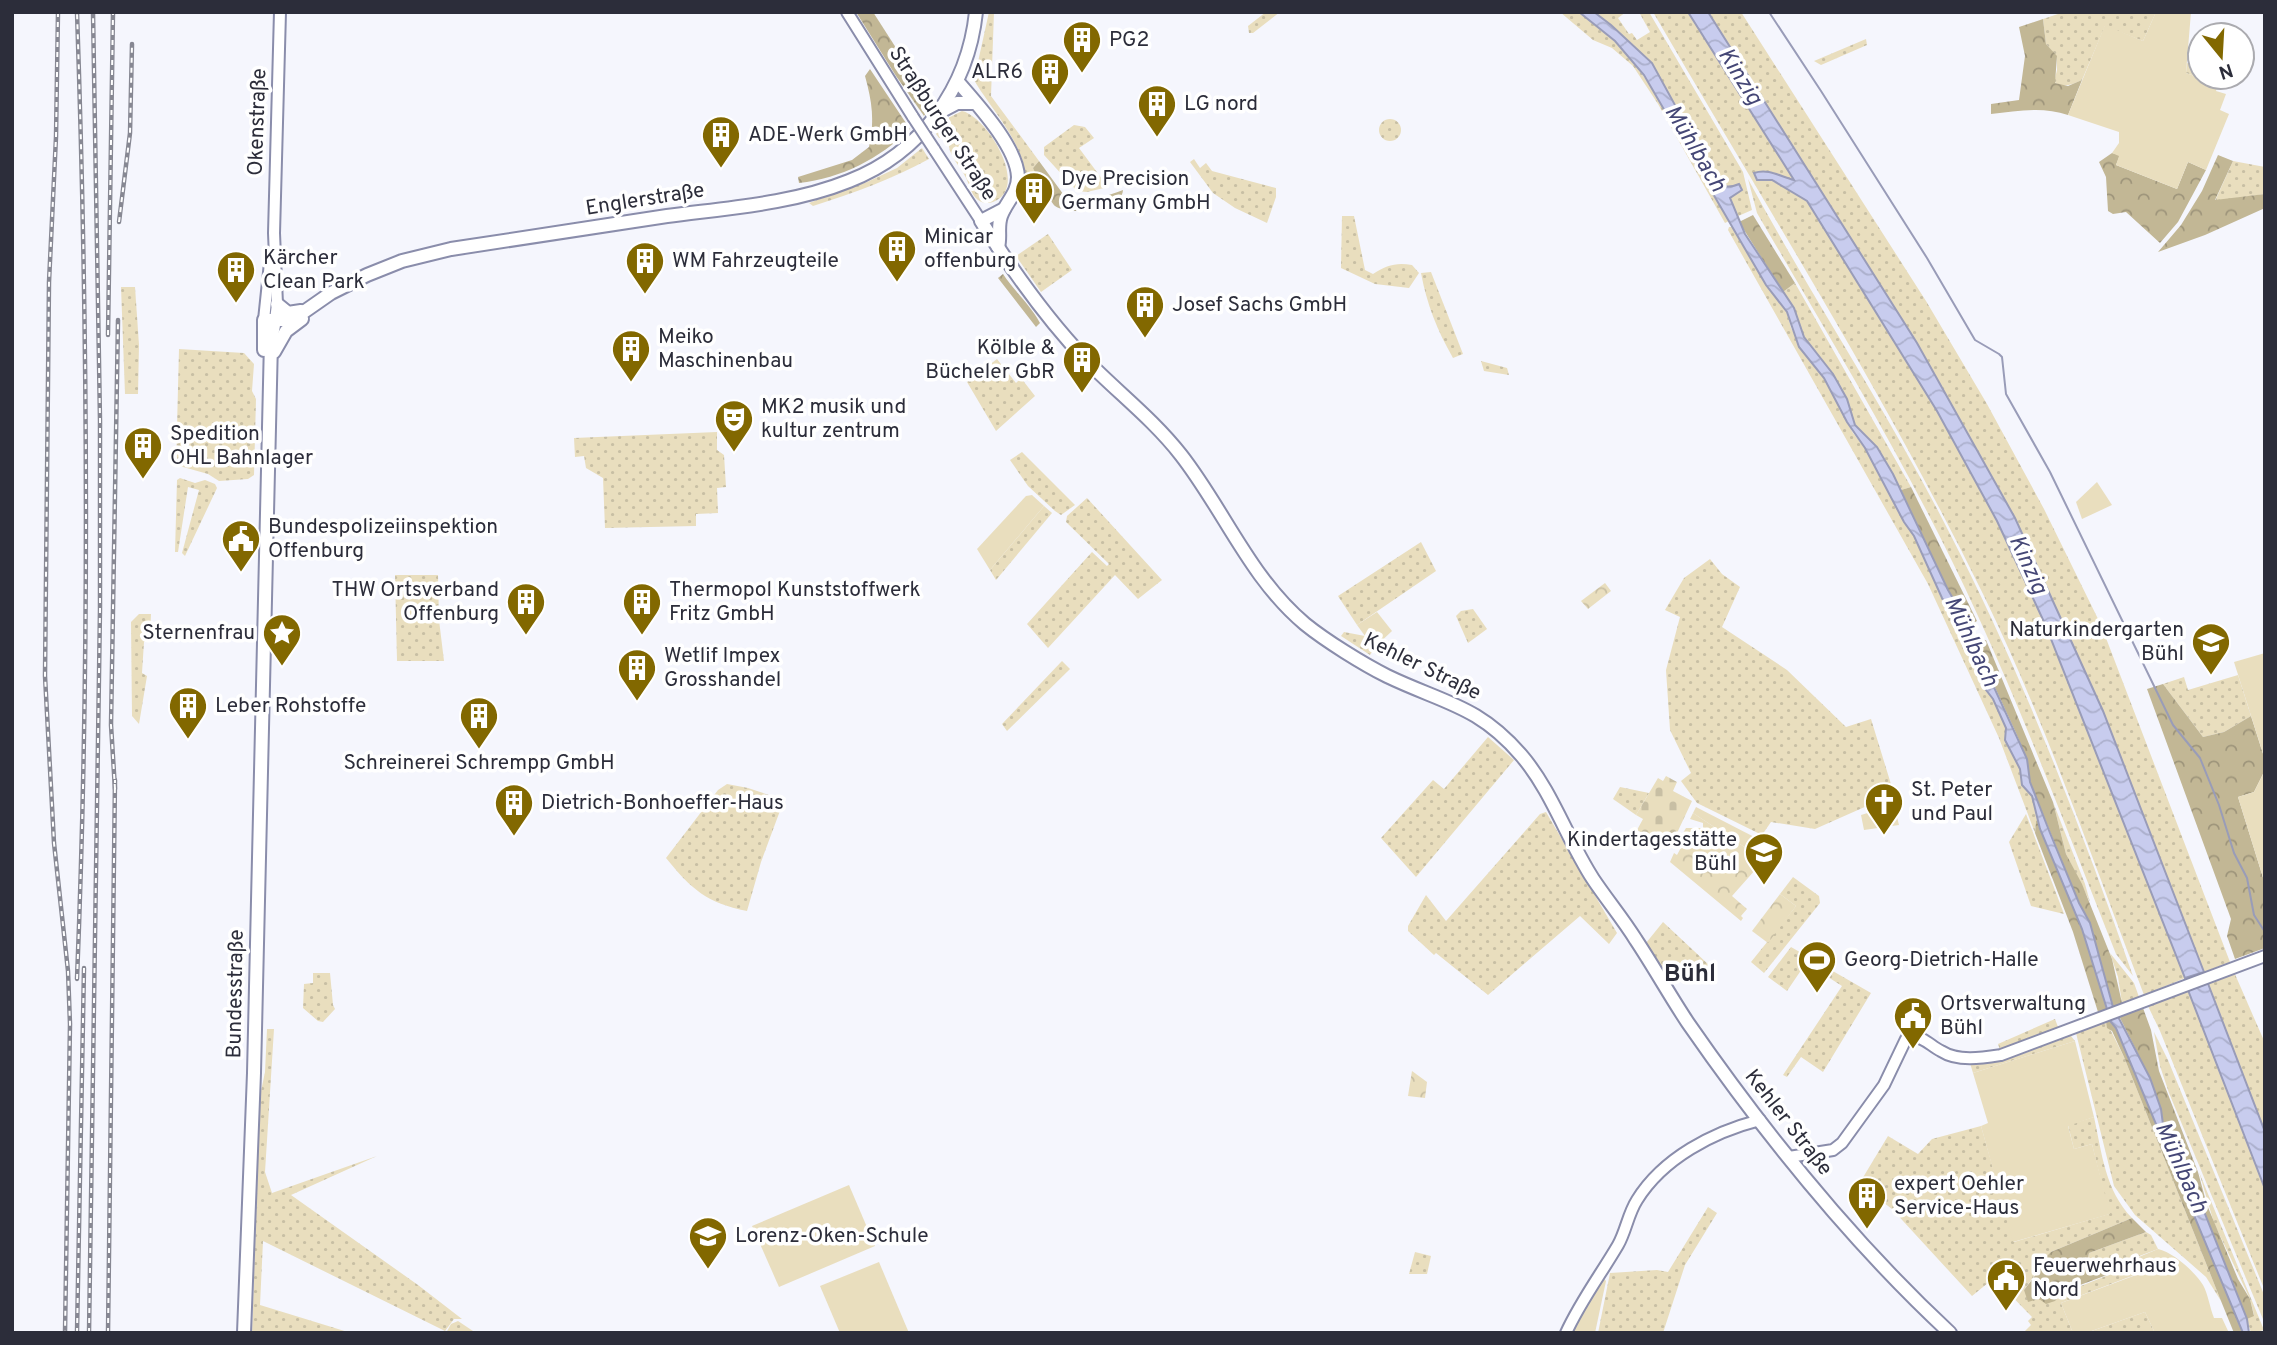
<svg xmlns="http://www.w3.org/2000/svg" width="2277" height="1345" font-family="Overpass,sans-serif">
  <defs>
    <pattern id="grass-dots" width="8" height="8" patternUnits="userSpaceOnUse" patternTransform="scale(1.75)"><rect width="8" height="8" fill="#e9debe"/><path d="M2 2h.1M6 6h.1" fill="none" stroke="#c8bfa4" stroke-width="1.8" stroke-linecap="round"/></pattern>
    <pattern id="forest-crowns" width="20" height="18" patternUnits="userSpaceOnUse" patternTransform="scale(1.75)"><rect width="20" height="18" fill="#c2b795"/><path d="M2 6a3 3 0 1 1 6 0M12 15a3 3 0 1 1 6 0" fill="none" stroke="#9e957b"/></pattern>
    <pattern id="cemetery-stones" width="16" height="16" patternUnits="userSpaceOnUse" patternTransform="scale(1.75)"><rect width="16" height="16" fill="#e9debe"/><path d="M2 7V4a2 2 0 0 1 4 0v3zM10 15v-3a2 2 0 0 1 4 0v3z" fill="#c8bfa4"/></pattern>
    <pattern id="park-crowns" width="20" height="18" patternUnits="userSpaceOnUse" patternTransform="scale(1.75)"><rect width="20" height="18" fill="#e9debe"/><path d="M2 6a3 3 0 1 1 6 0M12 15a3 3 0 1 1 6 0" fill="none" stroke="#c8bfa4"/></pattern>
    <pattern id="water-waves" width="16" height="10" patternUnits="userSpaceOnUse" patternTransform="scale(1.75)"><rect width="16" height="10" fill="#c8ccee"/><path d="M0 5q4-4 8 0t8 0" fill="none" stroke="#acb0cd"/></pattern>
  </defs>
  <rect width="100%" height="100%" fill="#f5f6fd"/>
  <!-- grass -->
  <g fill="url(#grass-dots)">
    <path d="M 989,12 L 994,12 L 991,96 L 1039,161 L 1033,168 L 1048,193 L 1050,201 L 1039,204 L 1018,201 C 1044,163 992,112 974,80 Z"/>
    <path d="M 1266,12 L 1280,12 L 1253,33 L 1249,33 L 1248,26 Z"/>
    <path d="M 1560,12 L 1579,12 L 1614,41 L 1635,64 L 1658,97 L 1729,221 L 1725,223 L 1658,104 L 1633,66 L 1612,48 L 1593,40 Z"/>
    <path d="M 1594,12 L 1626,12 L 1618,18 L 1629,34 L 1632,33 L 1637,40 L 1650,32 L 1639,12 L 1649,12 L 1743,172 L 1752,210 L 1736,217 L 1730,198 L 1742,190 L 1739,185 C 1729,187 1724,188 1716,180 L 1652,63 L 1611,25 Z"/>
    <path d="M 1653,12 L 1688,12 L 1794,180 L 1765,179 L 1771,180 L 1807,201 L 1937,411 L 1997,520 L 2045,624 L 2185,978 L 2144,995 C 2093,861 2046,723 1983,594 C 1885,394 1765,205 1653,12 Z"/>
    <path d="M 1708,12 L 1741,12 L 1926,301 L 1987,404 L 2044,509 L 2101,625 L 2230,962 L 2204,972 L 2103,711 L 2015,518 L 1917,343 Z"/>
    <path d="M 2064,12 L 2156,12 L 2143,41 L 2105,26 L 2082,80 C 2073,84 2063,89 2054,82 L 2057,70 L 2057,57 L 2046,44 L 2043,19 Z"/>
    <path d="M 1866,39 L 1867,45 L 1821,65 L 1814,61 Z"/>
    <path d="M 2187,63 L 2200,67 L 2200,77 L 2223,77 L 2220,85 L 2186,73 Z"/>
    <path d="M 962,111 C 987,116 1031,188 993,202 C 988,204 982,203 978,200 C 971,195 969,183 965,176 C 961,168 954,161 951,153 C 948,147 950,144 946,138 L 939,138 L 936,134 L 948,118 Z"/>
    <circle cx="1390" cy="130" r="11"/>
    <path d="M 1074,125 L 1085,127 L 1094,138 L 1079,148 L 1108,187 L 1087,192 L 1077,191 L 1044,155 L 1044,147 Z"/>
    <path d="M 922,148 L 929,159 C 892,179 854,193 813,206 L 809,203 L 867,182 L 897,168 Z"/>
    <path d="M 1194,159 L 1200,168 L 1206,163 L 1212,171 L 1276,188 L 1276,197 L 1267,223 L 1235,208 L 1213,193 L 1190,162 Z"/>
    <path d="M 2233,161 L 2265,167 L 2265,194 L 2215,201 Z"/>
    <path d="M 1748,179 C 1812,298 1887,410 1948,530 C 2022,673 2080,824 2133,976 L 2116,954 C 2071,841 2029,727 1978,616 C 1915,477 1834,345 1757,213 Z"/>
    <path d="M 1342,216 L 1354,216 L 1365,270 L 1373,274 C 1386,265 1397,262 1412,265 L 1419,273 L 1409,288 L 1375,284 L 1341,268 Z"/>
    <path d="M 1729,227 L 1732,227 L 1766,285 L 1787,312 L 1791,328 L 1809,359 L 1824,378 L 1853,433 L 1865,448 L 1904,522 L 1914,536 L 1942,598 L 1956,616 L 1957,627 L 1966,639 L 1967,648 L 1983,686 L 1993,699 L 2006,728 L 2005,740 L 2020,769 L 2022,785 L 2032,796 L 2038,819 L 2036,821 L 2035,833 L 1999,738 L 1928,584 L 1728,230 Z"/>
    <path d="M 1048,234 L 1072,270 L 1041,292 L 1016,256 Z"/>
    <path d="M 1431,272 L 1463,354 L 1453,358 C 1437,330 1427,305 1421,273 Z"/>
    <path d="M 1795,283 L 1911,487 L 1901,490 L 1882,456 L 1863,432 L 1855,425 L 1847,399 L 1828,367 L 1804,337 L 1796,314 L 1783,292 Z"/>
    <path d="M 121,287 L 135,287 L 139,345 L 138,394 L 125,394 Z"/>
    <path d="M 179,349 L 244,353 L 254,364 L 252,391 L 256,399 L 254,475 L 248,479 L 219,481 L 208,474 L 176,465 Z"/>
    <path d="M 997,359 L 1016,383 L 1021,378 L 1035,396 L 996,431 L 967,382 Z"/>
    <path d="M 1481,361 L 1507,368 L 1509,375 L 1484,371 Z"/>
    <path d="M 717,432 L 717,450 L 724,455 L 726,487 L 717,488 L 718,513 L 696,514 L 696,526 L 605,528 L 603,478 L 586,468 L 584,456 L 575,457 L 574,438 Z"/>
    <path d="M 1022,452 L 1075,505 L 1061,515 L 1055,511 L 1028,486 L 1010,460 Z"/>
    <path d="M 180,478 L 195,483 L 205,480 L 215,484 L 217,488 L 185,556 L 182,553 L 199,490 L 188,487 L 178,552 L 175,552 L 177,480 Z"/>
    <path d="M 1087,498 L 1162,580 L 1138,599 L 1115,575 L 1048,648 L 1027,624 L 1092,552 L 1107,566 L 1109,564 L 1066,522 L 1067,516 Z"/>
    <path d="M 1044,506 L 1052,513 L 996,580 L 990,570 Z"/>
    <path d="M 1421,542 L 1436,571 L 1357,625 L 1338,596 Z"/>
    <path d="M 1710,559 L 1722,574 L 1740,587 L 1722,627 L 1787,670 L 1846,727 L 1871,719 L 1894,794 L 1815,829 L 1771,822 L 1762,835 L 1697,803 L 1681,781 L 1691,773 L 1670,730 L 1666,670 L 1680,617 L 1665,610 L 1684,578 Z"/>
    <path d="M 395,575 L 438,575 L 439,620 L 444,661 L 397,661 Z"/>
    <path d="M 1473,609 L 1487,629 L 1468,643 L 1456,616 L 1461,611 Z"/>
    <path d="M 139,614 L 151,614 L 150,636 L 144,642 L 142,673 L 147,676 L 139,724 L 132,716 L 131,622 Z"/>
    <path d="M 1344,632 L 1365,636 L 1376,646 L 1370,655 L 1341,636 Z"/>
    <path d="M 1062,661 L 1070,669 L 1007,731 L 1002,724 Z"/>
    <path d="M 2238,675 L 2251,716 L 2224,732 L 2203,737 L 2163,684 L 2184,677 L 2188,690 Z"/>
    <path d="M 1488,737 L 1514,760 L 1416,877 L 1381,838 L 1433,780 L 1444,789 Z"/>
    <path d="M 727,784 L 748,788 L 784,800 L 761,862 L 747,911 C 707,903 691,889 666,858 L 718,790 Z"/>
    <path d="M 1620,787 L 1649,793 L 1636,815 L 1613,799 Z"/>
    <path d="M 2053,802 L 2085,884 L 2090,902 L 2066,854 Z"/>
    <path d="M 1546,812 L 1617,933 L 1609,944 L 1580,916 L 1488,995 L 1436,953 L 1434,955 L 1408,931 L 1408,926 L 1426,895 L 1446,921 L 1540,814 Z"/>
    <path d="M 2026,814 L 2064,914 L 2031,906 L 2009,842 Z"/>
    <path d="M 1793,877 L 1819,896 L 1820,903 L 1764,973 L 1751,962 L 1796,906 L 1780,894 Z"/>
    <path d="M 1663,922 L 1709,965 L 1699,977 L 1691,970 L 1671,986 L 1646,943 Z"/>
    <path d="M 1791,947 L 1871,993 L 1823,1072 L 1801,1057 L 1787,1077 L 1783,1075 L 1842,986 L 1806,963 L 1787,991 L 1768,977 Z"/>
    <path d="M 2110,953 L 2134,983 L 2139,997 L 2122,1003 L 2118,977 Z"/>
    <path d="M 2234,972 L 2265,1043 L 2265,1132 L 2207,981 Z"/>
    <path d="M 313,973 L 330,973 L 333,1005 L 335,1009 L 323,1022 L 318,1021 L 303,1008 L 304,984 L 313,983 Z"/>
    <path d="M 2188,990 L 2265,1189 L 2265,1291 L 2160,1031 L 2147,1004 Z"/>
    <path d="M 2055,1019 L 2058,1027 L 2000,1050 L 1998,1044 Z"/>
    <path d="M 2106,1021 L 2124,1057 L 2221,1301 L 2206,1277 L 2135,1215 L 2114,1186 L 2076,1033 Z"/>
    <path d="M 267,1029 L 274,1029 L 265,1172 L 272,1193 L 377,1156 L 291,1195 L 418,1285 L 462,1319 L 454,1319 L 445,1331 L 263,1241 L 260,1305 L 351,1333 L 252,1333 L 260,1096 L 265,1072 Z"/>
    <path d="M 2154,1032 L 2168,1060 L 2265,1297 L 2265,1324 L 2169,1093 L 2160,1066 Z"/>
    <path d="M 2067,1036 L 2071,1036 L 2075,1041 L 1973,1073 L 1970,1063 C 2003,1066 2036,1048 2067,1036 Z"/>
    <path d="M 2094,1117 C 2102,1153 2105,1190 2132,1218 L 2051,1252 L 2024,1290 L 2058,1295 L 2134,1265 L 2137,1274 L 2061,1303 L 2073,1333 L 2023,1333 L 2031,1325 L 2028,1321 L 2032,1317 L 1994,1278 L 1972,1296 L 1892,1209 L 1859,1184 L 1888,1136 L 1918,1154 L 1932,1139 L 1981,1126 L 2014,1242 L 2109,1214 L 2092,1144 L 2074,1149 L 2068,1125 Z"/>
    <path d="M 2199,1172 L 2264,1330 L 2251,1333 L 2247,1319 L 2254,1315 L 2250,1299 L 2214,1223 Z"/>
    <path d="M 1708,1207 L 1717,1213 L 1685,1265 L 1663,1333 L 1598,1333 L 1610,1273 L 1657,1270 L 1668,1272 Z"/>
    <path d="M 2146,1232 L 2151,1235 L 2158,1249 L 2097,1272 L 2088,1258 L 2089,1253 Z"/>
    <path d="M 1415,1252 L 1431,1256 L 1427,1274 L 1409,1274 Z"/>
    <path d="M 2145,1312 L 2155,1333 L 2086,1333 Z"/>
    <path d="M 458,1321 L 476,1333 L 446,1333 L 451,1324 Z"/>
  </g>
  <!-- forest -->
  <g fill="url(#forest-crowns)">
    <path d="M 856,12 L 873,12 L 932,104 L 924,116 L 896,76 Z"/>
    <path d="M 2043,19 L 2046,44 L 2057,56 L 2055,83 L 2068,86 L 2082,80 L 2068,115 C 2043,106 2017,111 1991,114 L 1991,104 L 2019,100 L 2025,56 L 2019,27 Z"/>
    <path d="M 870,69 L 910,129 C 879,159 842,178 799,183 L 798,177 L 852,160 L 869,147 C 875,122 872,101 865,76 Z"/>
    <path d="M 2112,153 L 2120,155 L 2116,165 L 2177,189 L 2188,162 L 2206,170 L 2178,222 L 2160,243 L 2126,212 L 2113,214 L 2108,211 L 2106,177 L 2099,162 Z"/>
    <path d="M 2218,155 L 2233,161 L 2215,200 L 2265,194 L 2265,208 L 2205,235 L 2158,252 L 2181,225 L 2202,191 Z"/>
    <path d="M 1039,161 L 1066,198 C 1086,203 1104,197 1123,190 C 1122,211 1070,216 1055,206 C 1052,204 1035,173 1033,168 Z"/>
    <path d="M 1753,215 L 1795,283 L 1783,292 L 1739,222 Z"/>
    <path d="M 1003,274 C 1014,291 1030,304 1040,323 L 1036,327 L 998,278 Z"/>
    <path d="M 1911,487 L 1977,621 L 1970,625 L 1948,590 L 1901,490 Z"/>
    <path d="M 1986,640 L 2053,802 L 2066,854 L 2082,884 L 2112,959 L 2122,1003 L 2113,1007 L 2090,923 L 2079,903 L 2030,782 L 2027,759 L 2016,733 L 1975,644 Z"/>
    <path d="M 2163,684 L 2203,737 L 2224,732 L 2251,716 L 2265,760 L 2265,770 L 2254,792 L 2238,797 L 2265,884 L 2265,948 L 2235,959 L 2227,936 L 2231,919 L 2147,689 Z"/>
    <path d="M 2038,819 L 2082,929 L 2107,1009 L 2098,1012 L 2073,932 L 2035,833 L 2036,821 Z"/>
    <path d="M 2143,1008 L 2151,1030 L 2159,1071 L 2198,1172 L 2207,1205 L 2238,1279 L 2250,1299 L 2254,1316 L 2247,1319 L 2191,1179 L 2164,1132 L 2161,1109 L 2150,1078 L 2119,1016 Z"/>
    <path d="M 2110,1020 L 2116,1028 L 2243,1333 L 2234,1333 L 2221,1301 L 2124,1057 L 2112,1031 L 2107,1028 L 2106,1021 Z"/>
    <path d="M 2132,1218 L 2146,1232 L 2089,1253 L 2088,1258 L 2098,1272 L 2134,1259 L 2134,1265 L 2064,1291 L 2055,1301 L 2046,1304 L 2039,1299 L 2028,1302 L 2024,1290 L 2040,1269 L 2042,1261 L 2051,1252 Z"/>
  </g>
  <!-- cemetery -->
  <path fill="url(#cemetery-stones)" d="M 1666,776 L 1677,782 L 1673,791 L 1692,801 L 1670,848 L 1637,830 L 1643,819 L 1636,815 L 1658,778 L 1663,781 Z"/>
  <!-- park -->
  <g fill="url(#park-crowns)">
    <path d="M 1605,583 L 1611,591 L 1588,609 L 1581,601 Z"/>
    <path d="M 1693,813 L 1764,860 L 1732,896 L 1747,909 L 1741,916 L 1743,918 L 1741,921 L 1670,862 L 1674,853 L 1677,855 L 1684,842 L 1680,838 L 1686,828 L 1703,828 L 1703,823 L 1690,819 Z"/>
    <path d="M 1780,894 L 1796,906 L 1768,943 L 1752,931 Z"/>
    <path d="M 1412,1071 L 1427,1082 L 1425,1098 L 1408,1096 Z"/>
  </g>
  <!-- garden -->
  <g fill="#e9debe">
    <path d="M 2156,12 L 2191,12 L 2186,73 L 2218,84 L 2216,91 L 2226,94 L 2220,110 L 2229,114 L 2206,170 L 2188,162 L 2177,189 L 2116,165 L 2119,156 L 2112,153 L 2119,143 L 2119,132 L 2068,115 L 2105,25 L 2143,41 Z"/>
    <path d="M 2097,482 L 2112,505 L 2082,519 L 2076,502 Z"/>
    <path d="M 1032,495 L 1044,506 L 990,570 L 977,549 L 1026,496 Z"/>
    <path d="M 1377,612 L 1392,631 L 1376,646 L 1365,636 L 1357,625 Z"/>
    <path d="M 2265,653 L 2265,760 L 2234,662 Z"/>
    <path d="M 2265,770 L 2265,884 L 2238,797 L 2254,792 Z"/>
    <path d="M 1894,805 L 1899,825 L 1864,830 L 1861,815 Z"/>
    <path d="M 1696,807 L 1762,841 L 1755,854 L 1693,813 Z"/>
    <path d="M 2075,1041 L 2094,1117 L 2068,1126 L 2074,1149 L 2092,1144 L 2110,1214 L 2013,1242 L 1981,1126 L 1988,1123 L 1973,1073 Z"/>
    <path d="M 849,1185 L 875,1246 L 779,1287 L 752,1226 Z"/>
    <path d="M 2158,1249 C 2173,1252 2195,1272 2203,1285 C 2208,1294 2210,1308 2214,1318 L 2222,1318 L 2229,1333 L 2155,1333 L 2145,1312 L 2086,1333 L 2073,1333 L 2061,1303 L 2136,1275 L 2134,1259 Z"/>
    <path d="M 879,1262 L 909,1333 L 840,1333 L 820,1286 Z"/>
    <path d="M 1603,1277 L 1606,1281 L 1595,1333 L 1569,1333 Z"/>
  </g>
  <!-- water -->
  <g fill="url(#water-waves)" stroke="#999cb8" stroke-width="2">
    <path d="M 1579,12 L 1594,12 L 1611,25 L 1652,63 L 1716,180 C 1724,188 1729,188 1739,184 L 1742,190 L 1730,198 L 1745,234 L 1794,308 L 1804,337 L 1833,374 L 1847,399 L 1855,425 L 1877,447 L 1893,474 L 1948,590 L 1973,632 L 1975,644 L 1981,659 L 2027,759 L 2030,782 L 2050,833 L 2079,903 L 2090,923 L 2113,1007 L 2150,1078 L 2161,1109 L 2164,1132 L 2191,1179 L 2247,1319 L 2249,1333 L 2243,1333 L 2116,1028 L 2111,1022 L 2082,929 L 2040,829 L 2032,796 L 2022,785 L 2020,769 L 2005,740 L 2006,728 L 1993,699 L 1983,686 L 1966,648 L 1966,639 L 1958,631 L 1956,616 L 1942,598 L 1914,536 L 1904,522 L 1865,448 L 1847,422 L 1824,378 L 1799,347 L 1787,312 L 1766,285 L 1644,75 L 1615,41 Z"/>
    <path d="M 1688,12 L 1708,12 L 1917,343 L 2015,518 L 2103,711 L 2204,972 L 2185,978 L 2045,624 L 1997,521 L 1937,411 L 1807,201 L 1772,180 L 1757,180 L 1754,173 C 1769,168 1781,177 1794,180 Z"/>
    <path d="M 2207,981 L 2265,1132 L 2265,1189 L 2188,990 Z"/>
  </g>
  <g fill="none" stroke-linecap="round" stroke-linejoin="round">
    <!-- stream -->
    <path stroke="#999cb8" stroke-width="2" d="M 1769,12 L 1821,91 L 1927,258 L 1975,340 L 1999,354 L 2002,357 L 2006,394 L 2050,472 L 2173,725 L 2200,758 L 2219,805 L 2234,853 L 2247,878 L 2254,915 L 2265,932"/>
    <!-- secondary casing -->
    <g stroke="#8a8dab" stroke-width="14">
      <g id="secondary">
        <path d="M 847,12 L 913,117"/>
        <path d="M 934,149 L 981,221"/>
        <path d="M 264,320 L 271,253"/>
        <path d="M 275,320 L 277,304 L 274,233 L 280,12"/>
        <path d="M 1789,1157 L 1833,1150 L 1842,1143 L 1884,1085 L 1906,1039 L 1912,1036 C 1924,1037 1931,1046 1941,1051 C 1958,1062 1982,1058 2001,1055 L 2265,956"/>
        <path d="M 1566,1333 C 1580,1302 1601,1274 1618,1245 C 1626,1231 1628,1214 1637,1200 C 1663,1158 1713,1132 1760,1120"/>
      </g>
    </g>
    <!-- primary casing -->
    <g stroke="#8a8dab" stroke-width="16">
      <g id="primary">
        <path d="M 958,82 C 977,104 1017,147 1018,177 C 1018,193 1006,202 1001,216 C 997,227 1001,237 998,247"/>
        <path d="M 940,112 L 957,103 L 975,103"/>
        <path d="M 1004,209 L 981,221 C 1012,270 1045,317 1085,359 C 1116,391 1153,419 1181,455 C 1224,510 1250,578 1305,624 C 1326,641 1363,664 1387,676 C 1443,703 1478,705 1521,755 C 1552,791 1567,839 1593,879 C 1607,900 1623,919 1636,940 C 1654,967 1670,996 1688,1023 C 1765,1134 1851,1241 1950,1333"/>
        <path d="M 277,304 L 288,313 L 301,311"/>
        <path d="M 264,350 L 264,320 L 288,320 L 298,316 L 331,293 L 367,275 L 402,261 L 451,249 C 523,238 595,227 667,216 C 727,208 792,204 849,181 C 921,153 968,88 976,12"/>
        <path d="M 274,352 L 286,331 L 302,319"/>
        <path d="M 244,1333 L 254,1073 L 271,341 L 275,320"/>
      </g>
    </g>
    <!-- secondary -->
    <use href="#secondary" stroke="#fff" stroke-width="10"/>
    <!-- primary -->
    <use href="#primary" stroke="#fff" stroke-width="12"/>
    <!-- rail casing -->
    <g stroke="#878893" stroke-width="4.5">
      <g id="rail">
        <path d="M 58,12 L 56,137 L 49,282 L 45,676 L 54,843 L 68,971 L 70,1024 L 65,1333"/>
        <path d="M 119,222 L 130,133 L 132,44"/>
        <path d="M 108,335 L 113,12"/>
        <path d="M 115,789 L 111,725 L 118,320"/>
        <path d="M 77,979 C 90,657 88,335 77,12"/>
        <path d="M 77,1333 L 84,968"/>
        <path d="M 89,1333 L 100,609 L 100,420 L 93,12"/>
        <path d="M 108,1333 L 115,780"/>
      </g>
    </g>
    <!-- rail -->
    <use href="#rail" stroke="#fff" stroke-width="2" stroke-dasharray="5" stroke-linecap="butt"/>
    <!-- secondary-bridge casing -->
    <g stroke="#8a8dab" stroke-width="14" stroke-linecap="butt">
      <path id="secondary-bridge" d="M 913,117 L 934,149"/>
    </g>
    <!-- secondary-bridge -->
    <use href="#secondary-bridge" stroke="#fff" stroke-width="10"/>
  </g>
  <!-- icons -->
  <defs>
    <g id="building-pin" transform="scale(2.0125)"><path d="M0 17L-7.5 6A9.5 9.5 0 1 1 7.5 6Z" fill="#826800" stroke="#fff"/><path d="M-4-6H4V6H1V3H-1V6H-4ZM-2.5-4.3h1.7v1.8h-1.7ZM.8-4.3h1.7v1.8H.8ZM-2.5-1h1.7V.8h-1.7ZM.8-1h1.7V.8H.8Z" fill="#fff"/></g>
    <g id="theatre-pin" transform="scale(2.0125)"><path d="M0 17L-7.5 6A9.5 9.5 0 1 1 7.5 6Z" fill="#826800" stroke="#fff"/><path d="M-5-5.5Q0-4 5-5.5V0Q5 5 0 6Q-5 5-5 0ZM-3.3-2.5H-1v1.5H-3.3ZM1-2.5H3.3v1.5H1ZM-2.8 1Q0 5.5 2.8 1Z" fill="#fff"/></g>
    <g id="civic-pin" transform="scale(2.0125)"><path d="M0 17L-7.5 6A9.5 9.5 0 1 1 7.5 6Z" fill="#826800" stroke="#fff"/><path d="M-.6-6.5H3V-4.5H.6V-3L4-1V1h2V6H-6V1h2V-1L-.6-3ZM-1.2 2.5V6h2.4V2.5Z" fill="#fff"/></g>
    <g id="sight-pin" transform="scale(2.0125)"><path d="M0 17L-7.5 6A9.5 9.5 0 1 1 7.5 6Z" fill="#826800" stroke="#fff"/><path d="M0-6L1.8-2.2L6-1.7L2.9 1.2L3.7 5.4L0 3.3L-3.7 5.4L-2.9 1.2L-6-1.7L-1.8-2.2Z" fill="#fff"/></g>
    <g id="school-pin" transform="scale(2.0125)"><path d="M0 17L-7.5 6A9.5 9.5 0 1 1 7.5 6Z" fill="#826800" stroke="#fff"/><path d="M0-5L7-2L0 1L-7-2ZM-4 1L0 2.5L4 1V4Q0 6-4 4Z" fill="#fff"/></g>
    <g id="church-pin" transform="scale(2.0125)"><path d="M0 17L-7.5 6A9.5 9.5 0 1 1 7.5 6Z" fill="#826800" stroke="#fff"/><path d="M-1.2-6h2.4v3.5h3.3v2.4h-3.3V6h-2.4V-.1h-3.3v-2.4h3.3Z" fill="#fff"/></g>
    <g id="stadium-pin" transform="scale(2.0125)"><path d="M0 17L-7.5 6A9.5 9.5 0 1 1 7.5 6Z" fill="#826800" stroke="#fff"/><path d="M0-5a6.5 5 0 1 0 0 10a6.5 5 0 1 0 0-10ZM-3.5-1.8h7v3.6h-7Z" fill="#fff"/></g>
  </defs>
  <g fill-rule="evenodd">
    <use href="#building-pin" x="1082" y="40"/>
    <use href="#building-pin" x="1050" y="72"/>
    <use href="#building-pin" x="1157" y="104"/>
    <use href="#building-pin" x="721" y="135"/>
    <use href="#building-pin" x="1034" y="191"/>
    <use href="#building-pin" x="897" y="249"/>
    <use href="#building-pin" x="645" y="261"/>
    <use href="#building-pin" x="236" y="270"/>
    <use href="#building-pin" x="1145" y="305"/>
    <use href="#building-pin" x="631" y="349"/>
    <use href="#building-pin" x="1082" y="360"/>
    <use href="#theatre-pin" x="734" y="419"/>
    <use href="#building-pin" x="143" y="446"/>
    <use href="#civic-pin" x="241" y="539"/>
    <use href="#building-pin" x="526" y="602"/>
    <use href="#building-pin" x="642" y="602"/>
    <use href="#sight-pin" x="282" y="633"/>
    <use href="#school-pin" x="2211" y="642"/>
    <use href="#building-pin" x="637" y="668"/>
    <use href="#building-pin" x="188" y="706"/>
    <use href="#building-pin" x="479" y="716"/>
    <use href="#church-pin" x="1884" y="802"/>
    <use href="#building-pin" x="514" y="803"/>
    <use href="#school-pin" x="1764" y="852"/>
    <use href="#stadium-pin" x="1817" y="960"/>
    <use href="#civic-pin" x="1913" y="1016"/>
    <use href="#building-pin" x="1867" y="1196"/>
    <use href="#school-pin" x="708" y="1236"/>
    <use href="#civic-pin" x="2006" y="1278"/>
  </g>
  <g text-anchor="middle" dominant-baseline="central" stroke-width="7" stroke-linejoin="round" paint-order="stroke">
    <!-- poi labels -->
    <g font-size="21" fill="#2c2d3a" stroke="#fff" text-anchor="start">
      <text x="1109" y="40">PG2</text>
      <text x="1023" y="72" text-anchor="end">ALR6</text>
      <text x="1184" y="104">LG nord</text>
      <text x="748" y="135">ADE-Werk GmbH</text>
      <text x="1061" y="179">Dye Precision<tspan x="1061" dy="24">Germany GmbH</tspan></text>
      <text x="924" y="237">Minicar<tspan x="924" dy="24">offenburg</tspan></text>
      <text x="263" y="258">Kärcher<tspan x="263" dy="24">Clean Park</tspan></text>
      <text x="672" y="261">WM Fahrzeugteile</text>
      <text x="1172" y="305">Josef Sachs GmbH</text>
      <text x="658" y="337">Meiko<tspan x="658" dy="24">Maschinenbau</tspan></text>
      <text x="1055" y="348" text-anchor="end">Kölble &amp;<tspan x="1055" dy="24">Bücheler GbR</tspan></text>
      <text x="761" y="407">MK2 musik und<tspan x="761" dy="24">kultur zentrum</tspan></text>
      <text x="170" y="434">Spedition<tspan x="170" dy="24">OHL Bahnlager</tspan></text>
      <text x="268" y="527">Bundespolizeiinspektion<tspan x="268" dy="24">Offenburg</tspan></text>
      <text x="499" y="590" text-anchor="end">THW Ortsverband<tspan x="499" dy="24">Offenburg</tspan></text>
      <text x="669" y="590">Thermopol Kunststoffwerk<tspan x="669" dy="24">Fritz GmbH</tspan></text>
      <text x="2184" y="630" text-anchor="end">Naturkindergarten<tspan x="2184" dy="24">Bühl</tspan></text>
      <text x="255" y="633" text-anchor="end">Sternenfrau</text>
      <text x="664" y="656">Wetlif Impex<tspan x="664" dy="24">Grosshandel</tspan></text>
      <text x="215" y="706">Leber Rohstoffe</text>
      <text x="479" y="763" text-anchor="middle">Schreinerei Schrempp GmbH</text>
      <text x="1911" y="790">St. Peter<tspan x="1911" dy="24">und Paul</tspan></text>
      <text x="541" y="803">Dietrich-Bonhoeffer-Haus</text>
      <text x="1737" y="840" text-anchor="end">Kindertagesstätte<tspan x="1737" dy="24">Bühl</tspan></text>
      <text x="1844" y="960">Georg-Dietrich-Halle</text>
      <text x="1940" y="1004">Ortsverwaltung<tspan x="1940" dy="24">Bühl</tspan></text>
      <text x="1894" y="1184">expert Oehler<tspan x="1894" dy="24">Service-Haus</tspan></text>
      <text x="735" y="1236">Lorenz-Oken-Schule</text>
      <text x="2033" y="1266">Feuerwehrhaus<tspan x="2033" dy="24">Nord</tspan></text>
    </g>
    <!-- street labels -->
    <g font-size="21" fill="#2c2d3a" stroke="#fff">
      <text transform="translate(258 122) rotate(-88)">Okenstraße</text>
      <text transform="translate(942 124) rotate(57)">Straßburger Straße</text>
      <text transform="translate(645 200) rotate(-9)">Englerstraße</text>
      <text transform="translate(1422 667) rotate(26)">Kehler Straße</text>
      <text transform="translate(236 994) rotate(-89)">Bundesstraße</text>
      <text transform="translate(1788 1123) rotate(52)">Kehler Straße</text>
    </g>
    <!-- water labels -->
    <g font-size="23" font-style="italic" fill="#454776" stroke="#fff">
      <text transform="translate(1739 77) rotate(58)">Kinzig</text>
      <text transform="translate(1694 149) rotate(59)">Mühlbach</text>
      <text transform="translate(2027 565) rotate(66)">Kinzig</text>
      <text transform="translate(1970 642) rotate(65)">Mühlbach</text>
      <text transform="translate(2180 1168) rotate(66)">Mühlbach</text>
    </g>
    <!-- quarter labels -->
    <g font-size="24" font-weight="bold" fill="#2c2d3a" stroke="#fff">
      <text x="1690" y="975">Bühl</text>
    </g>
  </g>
  <!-- border -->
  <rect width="2277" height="1345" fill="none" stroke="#2c2d3a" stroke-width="28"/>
  <!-- north arrow -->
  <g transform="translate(2221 56) rotate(162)"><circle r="33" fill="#ffffff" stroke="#ababb0" stroke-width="2"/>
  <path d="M0-5L12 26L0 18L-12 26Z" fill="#826800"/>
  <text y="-10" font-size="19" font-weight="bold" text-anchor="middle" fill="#2c2d3a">N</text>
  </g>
</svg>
